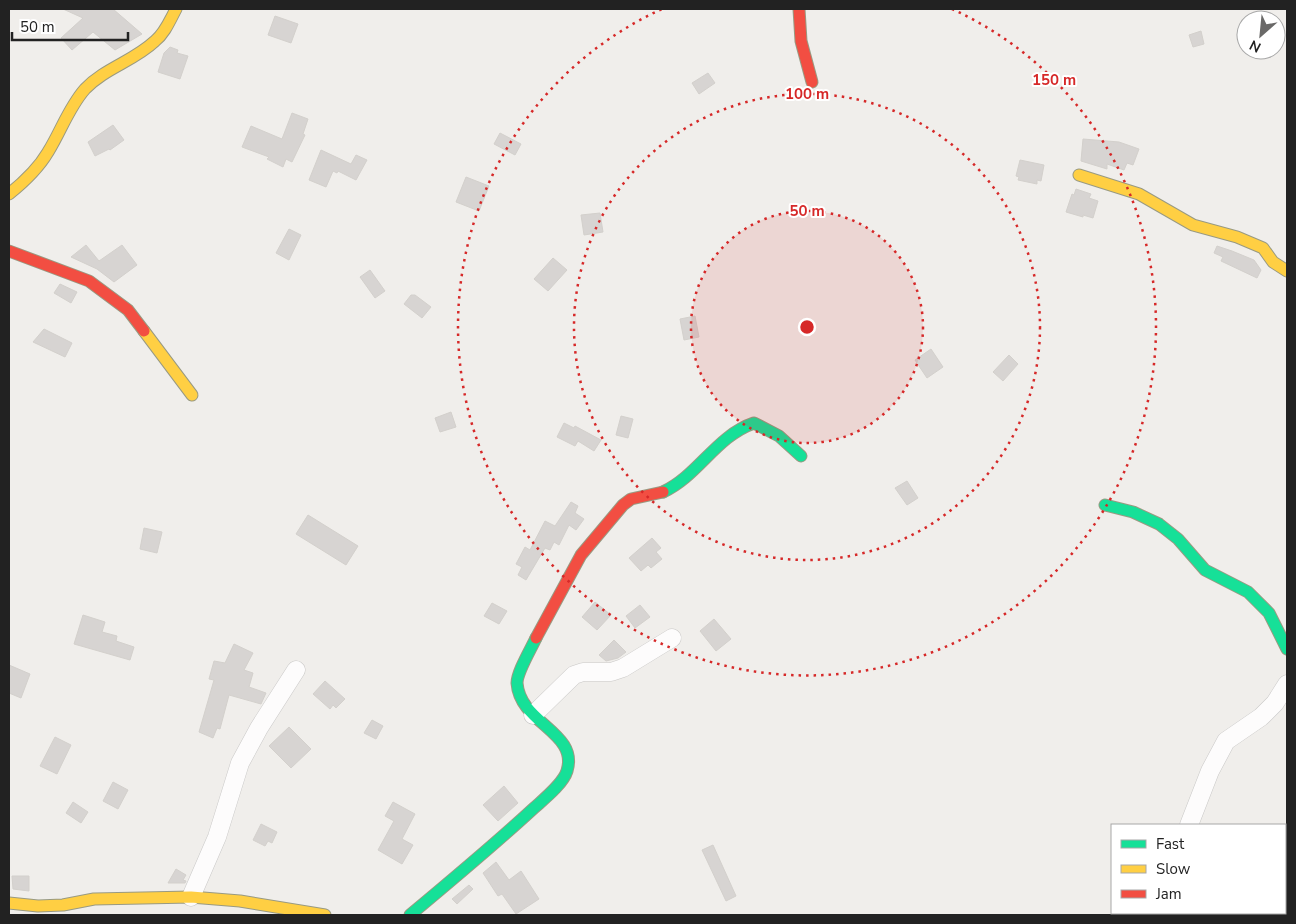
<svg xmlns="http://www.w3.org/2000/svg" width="1296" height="924" font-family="'Nunito Sans',sans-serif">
  <rect width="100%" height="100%" fill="#f0eeeb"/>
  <!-- building -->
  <g fill="#d7d4d2" stroke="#d3d0cc">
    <path d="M 63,9 L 113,9 L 142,34 L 115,50 L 93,32 L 72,50 L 61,38 L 83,18 Z"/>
    <path d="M 275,16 L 298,24 L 291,43 L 268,35 Z"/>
    <path d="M 1201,31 L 1204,44 L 1193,47 L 1189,35 Z"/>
    <path d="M 170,47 L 178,50 L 177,53 L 188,56 L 180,79 L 158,72 L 164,53 Z"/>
    <path d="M 708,73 L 715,83 L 699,94 L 692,83 Z"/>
    <path d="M 292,113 L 308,119 L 303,134 L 305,135 L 292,162 L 286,159 L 283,167 L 267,159 L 269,157 L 242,147 L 251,126 L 282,139 Z"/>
    <path d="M 113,125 L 124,140 L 110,150 L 109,149 L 95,156 L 88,142 Z"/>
    <path d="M 500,133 L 521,144 L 515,155 L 494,144 Z"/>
    <path d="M 1083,139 L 1119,142 L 1139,149 L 1133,165 L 1127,163 L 1124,170 L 1107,164 L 1107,169 L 1081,161 Z"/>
    <path d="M 321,150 L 351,164 L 356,155 L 367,160 L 356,180 L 338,171 L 337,173 L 333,171 L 326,187 L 309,180 Z"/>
    <path d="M 1020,160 L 1044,165 L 1041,181 L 1037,180 L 1037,184 L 1018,180 L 1019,177 L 1016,176 Z"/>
    <path d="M 466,177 L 489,186 L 479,211 L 456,202 Z"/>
    <path d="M 1076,189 L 1091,194 L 1089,198 L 1098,201 L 1093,218 L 1083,215 L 1083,217 L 1066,212 L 1072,194 L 1074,195 Z"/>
    <path d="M 600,213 L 603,232 L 584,235 L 581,215 Z"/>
    <path d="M 289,229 L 301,235 L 289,260 L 276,253 Z"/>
    <path d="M 86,245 L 99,261 L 122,245 L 137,265 L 114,282 L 97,269 L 71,257 Z"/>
    <path d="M 1217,246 L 1232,251 L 1254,260 L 1261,270 L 1257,278 L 1221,261 L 1223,257 L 1214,253 Z"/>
    <path d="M 553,258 L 567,270 L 548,291 L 534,279 Z"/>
    <path d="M 370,270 L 385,291 L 375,298 L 360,277 Z"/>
    <path d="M 60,284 L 77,292 L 71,303 L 54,293 Z"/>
    <path d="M 411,295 L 415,295 L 431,307 L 422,318 L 404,304 Z"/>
    <path d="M 695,316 L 699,337 L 684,340 L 680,319 Z"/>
    <path d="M 44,329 L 72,343 L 65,357 L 33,342 Z"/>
    <path d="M 931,349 L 943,367 L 927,378 L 915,360 Z"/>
    <path d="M 1009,355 L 1018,364 L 1003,381 L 993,372 Z"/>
    <path d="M 451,412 L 456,427 L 440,432 L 435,418 Z"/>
    <path d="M 621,416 L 633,419 L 628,438 L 616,435 Z"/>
    <path d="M 564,423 L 574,428 L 575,426 L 601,440 L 594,451 L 578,441 L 575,446 L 557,437 Z"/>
    <path d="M 907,481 L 918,498 L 907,505 L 895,488 Z"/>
    <path d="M 571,502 L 578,506 L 575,513 L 584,519 L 576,530 L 569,525 L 559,545 L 554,542 L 550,550 L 545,548 L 526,580 L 518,575 L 522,567 L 516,564 L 525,547 L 530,550 L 545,521 L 555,526 Z"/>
    <path d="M 308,515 L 358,546 L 346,565 L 296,534 Z"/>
    <path d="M 144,528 L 162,532 L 157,553 L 140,549 Z"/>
    <path d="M 652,538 L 661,548 L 656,552 L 662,559 L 651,568 L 648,565 L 641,571 L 629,558 Z"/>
    <path d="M 595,602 L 611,615 L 597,630 L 582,617 Z"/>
    <path d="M 492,603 L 507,611 L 499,624 L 484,616 Z"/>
    <path d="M 640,605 L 650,617 L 635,628 L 626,616 Z"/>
    <path d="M 83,615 L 105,622 L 102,632 L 117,636 L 116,641 L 134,647 L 130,660 L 74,644 Z"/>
    <path d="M 714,619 L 731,639 L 716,651 L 700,631 Z"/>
    <path d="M 614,640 L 626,652 L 618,658 L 606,661 L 599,655 Z"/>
    <path d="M 234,644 L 253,653 L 244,670 L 253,673 L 249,687 L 266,693 L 261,704 L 229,695 L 220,729 L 217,728 L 213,738 L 199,732 L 214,680 L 209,679 L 214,661 L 225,663 Z"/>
    <path d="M 9,665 L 30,674 L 21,698 L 9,693 Z"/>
    <path d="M 325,681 L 345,699 L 336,708 L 333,705 L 330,709 L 313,694 Z"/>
    <path d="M 372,720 L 383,726 L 376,739 L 364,733 Z"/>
    <path d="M 289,727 L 311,749 L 291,768 L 269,746 Z"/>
    <path d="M 55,737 L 71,745 L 57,774 L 40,766 Z"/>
    <path d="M 113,782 L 128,790 L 118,809 L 103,801 Z"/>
    <path d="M 504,786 L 518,803 L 498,821 L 483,805 Z"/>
    <path d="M 73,802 L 88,812 L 81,823 L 66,813 Z"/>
    <path d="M 393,802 L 415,814 L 402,839 L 413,845 L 402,864 L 378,850 L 394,821 L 385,816 Z"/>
    <path d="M 261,824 L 277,832 L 272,843 L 268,841 L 265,846 L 253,840 Z"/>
    <path d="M 713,845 L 736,896 L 726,901 L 702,850 Z"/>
    <path d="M 496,862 L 509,880 L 521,871 L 539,899 L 516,914 L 502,894 L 498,896 L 483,873 Z"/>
    <path d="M 176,869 L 186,875 L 183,880 L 186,881 L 185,883 L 168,883 Z"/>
    <path d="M 12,876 L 29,876 L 29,891 L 13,889 Z"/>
    <path d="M 469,885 L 473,889 L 457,904 L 452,899 Z"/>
  </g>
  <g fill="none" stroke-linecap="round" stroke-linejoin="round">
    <!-- street casing -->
    <g stroke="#c9c8c7" stroke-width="19">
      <g id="street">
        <path d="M 533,715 L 574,675 L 583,672 L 611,672 L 623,668 L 672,638"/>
        <path d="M 1189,825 L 1210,771 L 1226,741 L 1261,717 L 1275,703 L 1287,684"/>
        <path d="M 191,897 L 217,837 L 240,763 L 259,728 L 296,670"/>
        <path d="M 1137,915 L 1138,913"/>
      </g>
    </g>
    <!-- fast casing -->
    <g stroke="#999a82" stroke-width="13">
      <g id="fast">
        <path d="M 663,492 C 698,476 716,436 754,423 L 779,436 L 801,456"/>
        <path d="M 1105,505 L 1133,512 L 1159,524 L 1178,539 L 1205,570 L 1248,592 L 1269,613 L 1287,649"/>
        <path d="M 410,915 C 452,880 494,845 534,808 C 544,799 563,784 567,771 C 579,732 520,724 517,683 C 517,672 531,649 536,638"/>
      </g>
    </g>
    <!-- slow casing -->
    <g stroke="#999a82" stroke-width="13">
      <g id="slow">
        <path d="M 1079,175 L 1139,194 L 1193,225 L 1237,237 L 1263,248 L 1273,262 L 1287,271"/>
        <path d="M 9,194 C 24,182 38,169 48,152 C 61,131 69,107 85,89 C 105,68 134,61 155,41 C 165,33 170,20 176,9"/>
        <path d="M 144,331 L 192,395"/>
        <path d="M 9,903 L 38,906 L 63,905 L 94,899 L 191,897 L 240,901 L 325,915"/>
      </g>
    </g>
    <!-- jam casing -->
    <g stroke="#999a82" stroke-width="13">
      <g id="jam">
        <path d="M 799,9 L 801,41 L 812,82"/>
        <path d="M 9,251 L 89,281 L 128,310 L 144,331"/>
        <path d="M 536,638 L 581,555 L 623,505 L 631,499 L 663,492"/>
      </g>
    </g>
    <!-- street -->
    <use href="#street" stroke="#fdfcfc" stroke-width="18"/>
    <!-- fast -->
    <use href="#fast" stroke="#16e098" stroke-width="11"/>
    <!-- slow -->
    <use href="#slow" stroke="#ffcf43" stroke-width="11"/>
    <!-- jam -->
    <use href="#jam" stroke="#f24e42" stroke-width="11"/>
  </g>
  <!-- distance rings -->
  <circle cx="807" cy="327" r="116" fill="#d62828" fill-opacity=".12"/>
  <g fill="none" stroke="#d62828" stroke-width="2.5" stroke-dasharray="2.5 5">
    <circle cx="807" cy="327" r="116"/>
    <circle cx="807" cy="327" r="233"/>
    <path d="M952 9A349 349 0 1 1 662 9"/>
  </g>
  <circle cx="807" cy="327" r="8" fill="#d62828" stroke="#fff" stroke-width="2.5"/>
  <g font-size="15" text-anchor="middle" font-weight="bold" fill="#d62828" stroke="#fff" stroke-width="4" stroke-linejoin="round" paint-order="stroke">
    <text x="1054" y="85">150 m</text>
    <text x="807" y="99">100 m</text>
    <text x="807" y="216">50 m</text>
  </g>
  <!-- border -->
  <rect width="1296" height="924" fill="none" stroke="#222222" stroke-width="20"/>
  <!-- legend -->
  <rect x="1111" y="824" width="175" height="90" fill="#ffffff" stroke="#a7a7a7"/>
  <rect x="1121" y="840" width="25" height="8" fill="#16e098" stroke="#a7a7a7"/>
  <text x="1156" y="849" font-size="15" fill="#222222">Fast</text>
  <rect x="1121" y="865" width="25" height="8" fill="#ffcf43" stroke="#a7a7a7"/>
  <text x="1156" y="874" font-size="15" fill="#222222">Slow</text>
  <rect x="1121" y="890" width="25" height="8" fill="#f24e42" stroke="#a7a7a7"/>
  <text x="1156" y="899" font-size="15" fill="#222222">Jam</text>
  <!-- north arrow -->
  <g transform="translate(1261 35) rotate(207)"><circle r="24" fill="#ffffff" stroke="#a7a7a7"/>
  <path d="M0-4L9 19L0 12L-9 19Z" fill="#6a6968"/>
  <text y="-8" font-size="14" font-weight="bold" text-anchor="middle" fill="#222222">N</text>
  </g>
  <!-- scale -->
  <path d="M12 32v8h116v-8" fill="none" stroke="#222222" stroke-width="2.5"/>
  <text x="20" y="32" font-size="15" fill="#222222" stroke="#ffffff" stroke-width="4" paint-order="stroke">50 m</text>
</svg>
